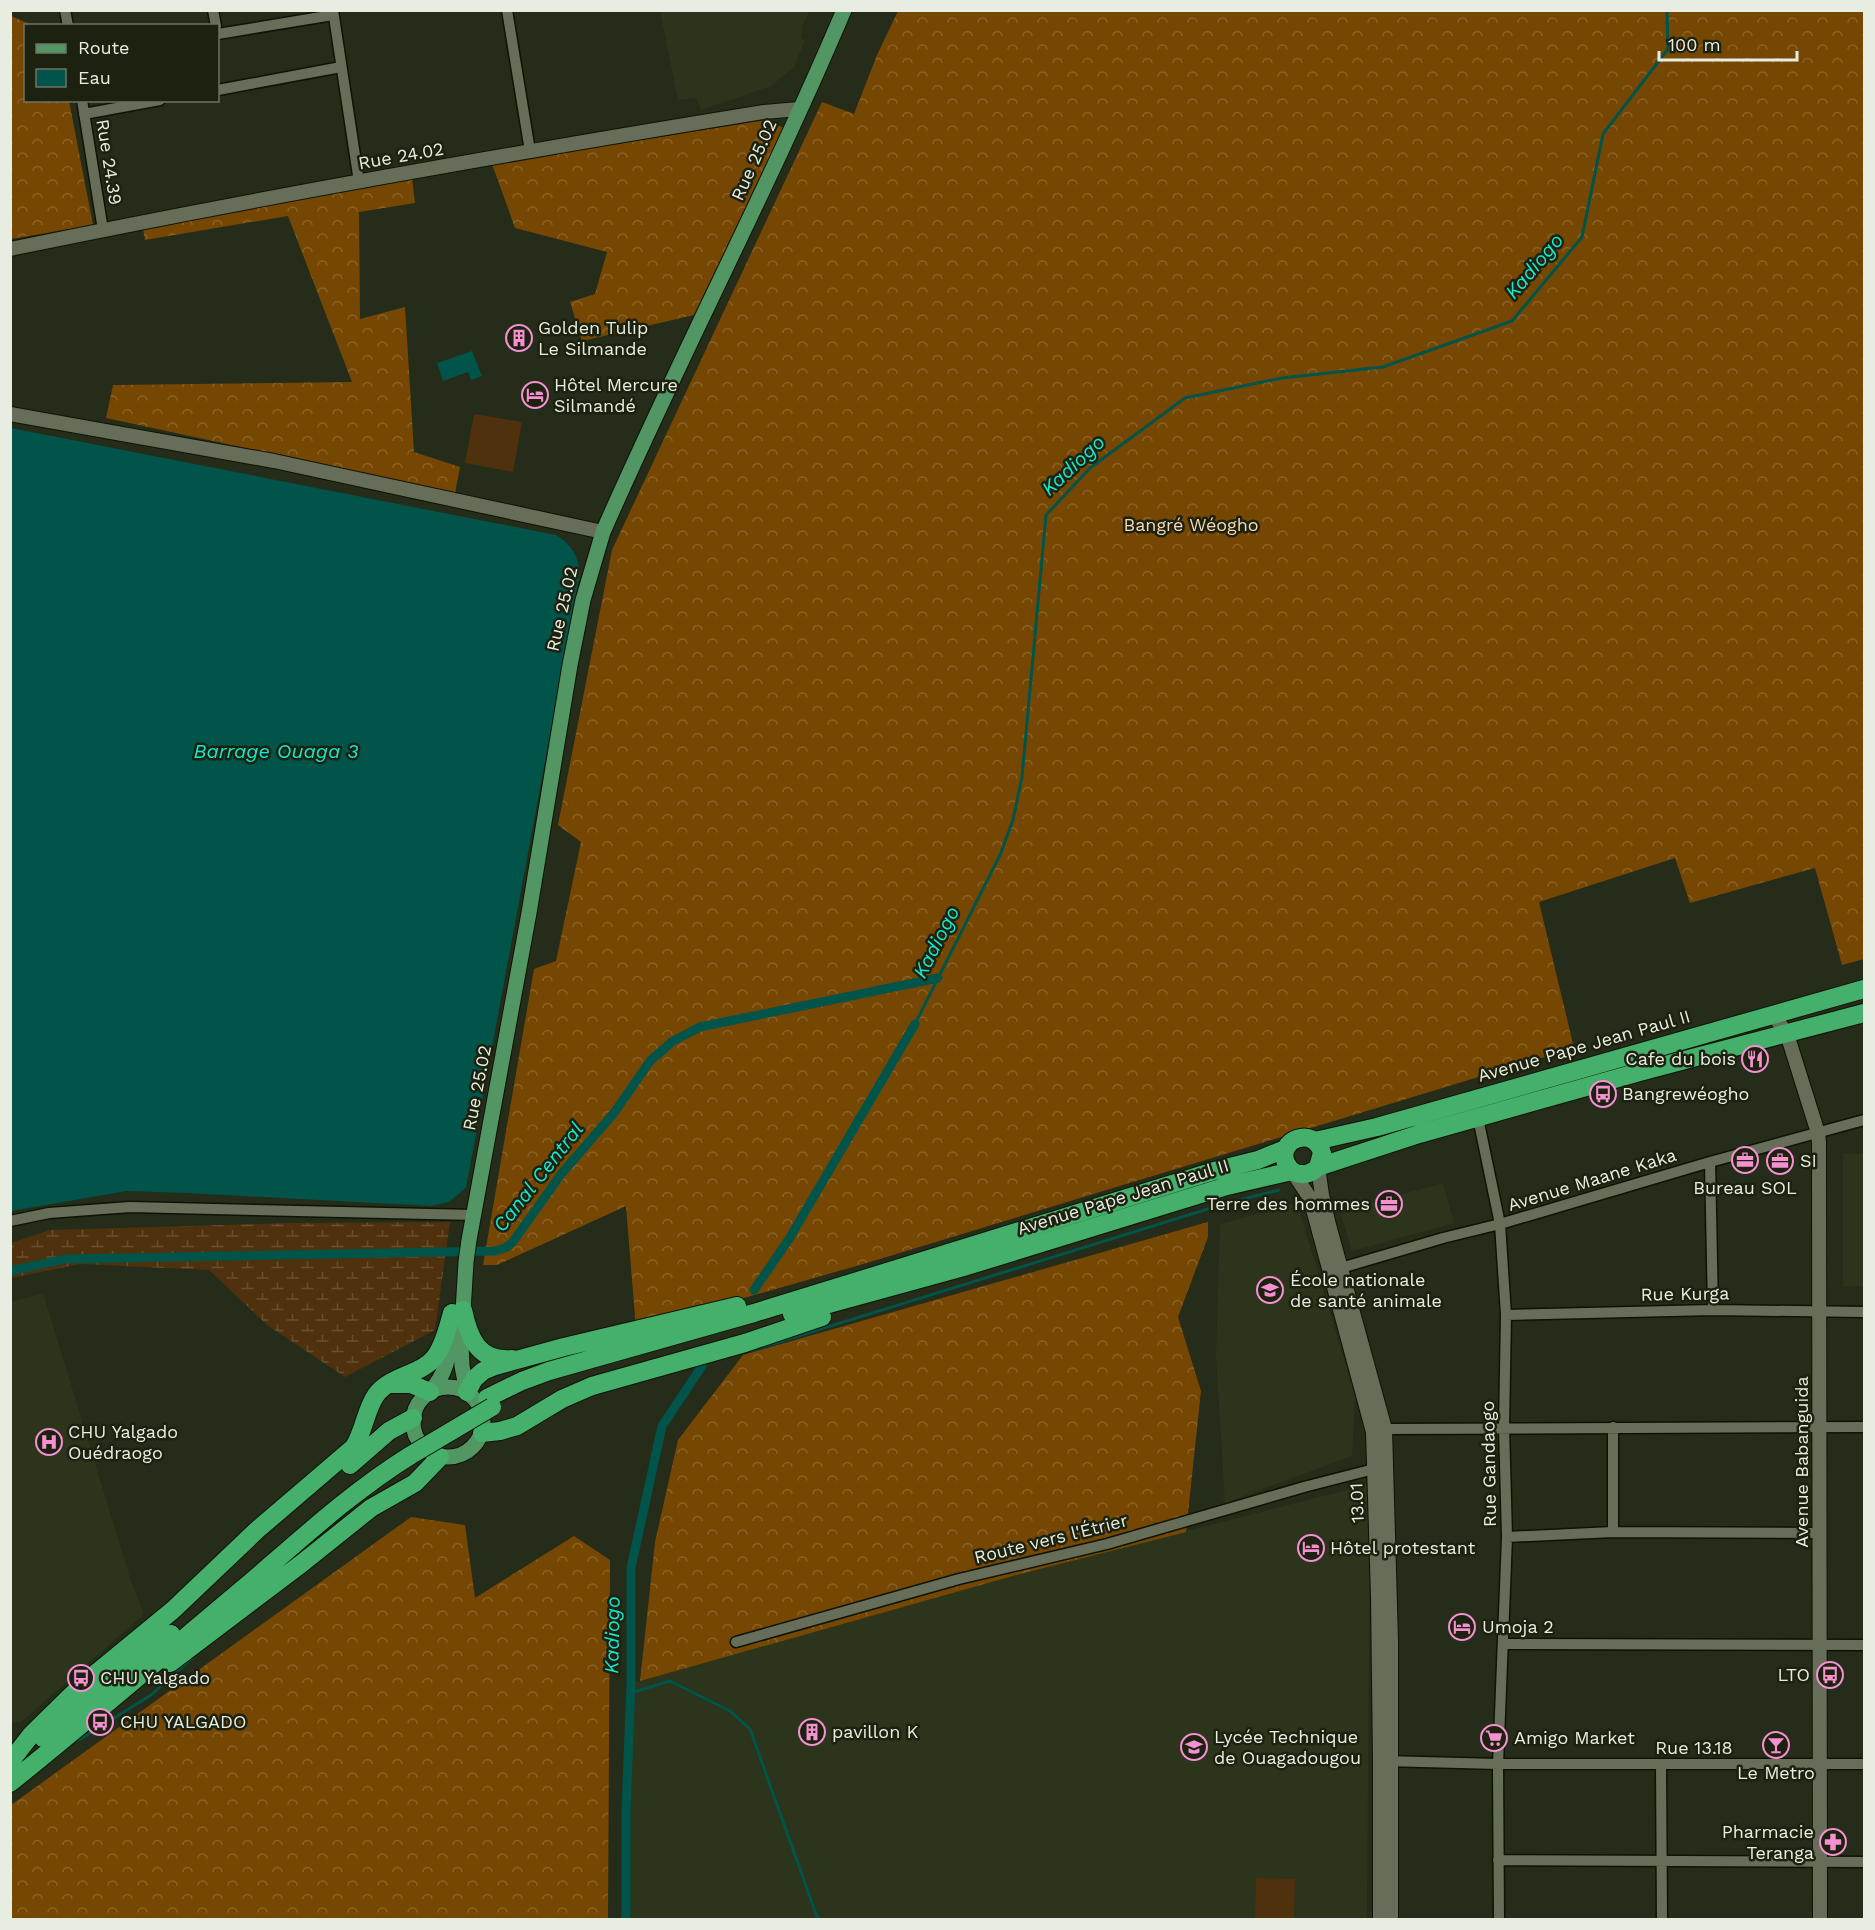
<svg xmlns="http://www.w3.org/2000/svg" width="1875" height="1930" viewBox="0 0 1875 1930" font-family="'Work Sans',sans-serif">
  <defs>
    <pattern id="forest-crowns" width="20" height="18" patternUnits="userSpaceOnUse" patternTransform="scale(1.5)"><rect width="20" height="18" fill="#764703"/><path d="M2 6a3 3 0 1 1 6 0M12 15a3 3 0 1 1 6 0" fill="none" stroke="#8a6227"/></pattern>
    <pattern id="wetland-marsh" width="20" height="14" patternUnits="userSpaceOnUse" patternTransform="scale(1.5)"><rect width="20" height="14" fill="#4f310d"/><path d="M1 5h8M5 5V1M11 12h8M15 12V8" fill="none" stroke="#684f30"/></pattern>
  </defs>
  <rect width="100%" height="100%" fill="#252c19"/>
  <path fill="#2c351b" d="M660,11V10L810,11L803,24L801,38L805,40L794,67L771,86L701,110L696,98L678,100Z
    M1843,1154H1864V1286H1843Z
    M1443,1183L1454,1223L1352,1251L1340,1211Z
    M1297,1203L1355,1396L1352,1456L1225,1503L1216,1355L1220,1224Z
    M43,1293L131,1581L144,1614L21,1722H11V1302Z
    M1370,1484L1367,1919L626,1920V1809L631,1683L1020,1574Z"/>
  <path fill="url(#forest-crowns)" d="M898,11H1864V959L1842,965L1815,868L1690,903L1675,858L1539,902L1574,1048L870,1262L636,1329L626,1206L497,1265H483L534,969L556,961L581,842L558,825L612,550L822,102L854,114L877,55Z
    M11,16L32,25L26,26V100L69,101L93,225L11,239Z
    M765,120L784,128L694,315L582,341L570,302L595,294L607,252L515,228L492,164Z
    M412,178L415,203L359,212L360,319L405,307L414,452L460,467L455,493L106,418L113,385L352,382L288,216L145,240L142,223Z
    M1208,1222V1237L1178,1317L1201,1391L1186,1532L1020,1574L640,1681L655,1542L678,1440L743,1355Z
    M411,1517L465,1525L475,1598L574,1536L610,1560L608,1919H11V1805Z"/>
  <path fill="url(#wetland-marsh)" d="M450,1222L435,1330L345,1377L267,1325L209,1270L80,1264L11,1278V1243L50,1230L290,1223Z"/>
  <path fill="#4f310d" d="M474,414L522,422L513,472L465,463Z
    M1256,1878L1295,1879L1294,1919H1255Z"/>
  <path fill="#005449" d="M472,351L482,376L471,380L468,372L443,381L437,363Z
    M11,428L556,535C572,545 577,554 580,572L466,1188L449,1202L431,1206L188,1193L127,1191L11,1211Z"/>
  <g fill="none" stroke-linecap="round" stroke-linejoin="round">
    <path stroke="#005449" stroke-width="3" d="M915,1024L1000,855L1013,820L1022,777L1046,515L1090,468L1185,398L1282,378L1383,367L1512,321L1582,237L1603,134L1668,49L1667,10
      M750,1351L1227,1203L1279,1190
      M630,1693L670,1681L730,1711L750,1729L816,1914L820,1920
      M79,1740L151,1695L194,1656"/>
    <path stroke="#005449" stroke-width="9" d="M10,1271L65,1259L495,1251L505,1248L512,1243L562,1173L614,1113L650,1061L673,1041L700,1027L938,978
      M754,1290L789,1239L915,1024
      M626,1920V1809L631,1683V1568L662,1426L702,1366"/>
    <defs>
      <path id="street" d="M65,10L68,26
        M213,10L216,26
        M333,10L359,182
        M507,10L530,151
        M218,34L333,15
        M218,90L341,67
        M82,100L103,230
        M84,114L160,100
        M1478,1118L1500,1224L1506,1315L1504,1427L1507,1537L1498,1764L1499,1920
        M1710,1162L1713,1310
        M10,1221L49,1213L130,1207L474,1215
        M1334,1270L1443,1238L1500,1224L1710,1162L1864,1120
        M1506,1315L1713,1310L1864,1312
        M1379,1430L1385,1429L1864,1427
        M1613,1532V1427
        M1507,1537L1613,1532L1819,1533
        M736,1642L959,1579L1107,1544L1304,1487L1374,1469
        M1503,1644L1864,1645
        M1384,1761L1498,1764H1864
        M1661,1764L1662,1920
        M1498,1860L1864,1862"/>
      <path id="secondary" d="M10,249C261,197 512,153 764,112L799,109
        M10,414L274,461L603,532
        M1773,1014L1787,1034L1818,1133L1819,1143L1820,1920
        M1318,1167L1322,1195L1329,1225L1385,1429L1391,1641V1920
        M1292,1171L1310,1198L1373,1432L1378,1596L1380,1762V1920"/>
      <path id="primary" d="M413 1422a35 35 0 1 1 70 0a35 35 0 1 1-70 0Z
        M430,1392C448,1371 448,1358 451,1332
        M467,1392L462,1366L461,1344L466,1262L469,1240L529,913L570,665L583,600L603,532C680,356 769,187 844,10"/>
      <path id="highway" d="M1315,1141L1377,1127L1864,989
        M1318,1167L1322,1153C1315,1125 1276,1139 1286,1163C1288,1167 1291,1171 1296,1173C1305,1176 1312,1173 1318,1167L1419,1134L1643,1071L1864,1013
        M463,1310C469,1338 478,1362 512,1359
        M792,1314L967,1266L1227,1186L1292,1171
        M390,1384H411L430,1392
        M467,1392L474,1379L483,1371L495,1366L564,1347L737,1306
        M487,1398L522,1381L549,1371L754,1313L1214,1171L1258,1160L1285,1149
        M482,1433L500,1431L517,1426L562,1399L592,1386L745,1343L822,1317
        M350,1465L389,1431L413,1418
        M170,1663L301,1564L371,1508L415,1483L440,1457
        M43,1738L171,1634
        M10,1762L31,1735L83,1684L173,1610L257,1530L354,1447C364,1431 366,1409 376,1395C391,1375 421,1375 435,1357C444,1345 448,1327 452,1313
        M10,1783C92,1717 171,1649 251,1582C302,1538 353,1491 411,1455"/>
    </defs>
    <use href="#street" stroke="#0e1404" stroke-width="13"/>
    <use href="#secondary" stroke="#0e1404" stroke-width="16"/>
    <use href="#primary" stroke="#0e1404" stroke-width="17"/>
    <use href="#highway" stroke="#0e1404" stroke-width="20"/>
    <use href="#street" stroke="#666e59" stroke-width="10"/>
    <use href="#secondary" stroke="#666e59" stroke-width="14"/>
    <use href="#primary" stroke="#529664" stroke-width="15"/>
    <use href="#highway" stroke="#44b06c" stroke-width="18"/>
    <defs>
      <path id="highway-bridge" d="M411,1455L492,1407"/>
    </defs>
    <use href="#highway-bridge" stroke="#0e1404" stroke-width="20" stroke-linecap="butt"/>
    <use href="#highway-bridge" stroke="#44b06c" stroke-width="18"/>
  </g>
  <defs>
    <symbol id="building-ring" viewBox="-11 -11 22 22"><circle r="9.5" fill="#1c220f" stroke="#f590d1" stroke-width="1.5"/><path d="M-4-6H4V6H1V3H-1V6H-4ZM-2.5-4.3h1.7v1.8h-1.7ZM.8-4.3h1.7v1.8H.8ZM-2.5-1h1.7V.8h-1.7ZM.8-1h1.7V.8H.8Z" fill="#f590d1"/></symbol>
    <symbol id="hotel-ring" viewBox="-11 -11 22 22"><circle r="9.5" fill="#1c220f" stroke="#f590d1" stroke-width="1.5"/><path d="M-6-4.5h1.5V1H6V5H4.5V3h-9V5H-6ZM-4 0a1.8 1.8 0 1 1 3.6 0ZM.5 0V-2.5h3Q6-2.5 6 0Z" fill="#f590d1"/></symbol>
    <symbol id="restaurant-ring" viewBox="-11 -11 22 22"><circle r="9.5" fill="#1c220f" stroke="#f590d1" stroke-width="1.5"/><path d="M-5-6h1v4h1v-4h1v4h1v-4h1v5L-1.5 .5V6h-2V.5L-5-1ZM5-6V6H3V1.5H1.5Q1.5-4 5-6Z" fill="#f590d1"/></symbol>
    <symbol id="bus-ring" viewBox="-11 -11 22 22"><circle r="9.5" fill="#1c220f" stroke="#f590d1" stroke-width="1.5"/><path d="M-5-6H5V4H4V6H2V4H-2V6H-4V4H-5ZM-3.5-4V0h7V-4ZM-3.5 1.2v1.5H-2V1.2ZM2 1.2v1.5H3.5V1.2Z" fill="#f590d1"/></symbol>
    <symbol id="office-ring" viewBox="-11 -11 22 22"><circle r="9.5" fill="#1c220f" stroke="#f590d1" stroke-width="1.5"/><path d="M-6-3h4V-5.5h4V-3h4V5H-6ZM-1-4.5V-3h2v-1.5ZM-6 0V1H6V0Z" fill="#f590d1"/></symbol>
    <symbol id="school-ring" viewBox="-11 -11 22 22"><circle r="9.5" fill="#1c220f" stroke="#f590d1" stroke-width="1.5"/><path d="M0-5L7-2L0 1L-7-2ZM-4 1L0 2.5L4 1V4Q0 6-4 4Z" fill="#f590d1"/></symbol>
    <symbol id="hospital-ring" viewBox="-11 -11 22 22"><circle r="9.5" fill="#1c220f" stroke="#f590d1" stroke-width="1.5"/><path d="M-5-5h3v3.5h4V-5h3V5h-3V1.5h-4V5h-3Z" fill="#f590d1"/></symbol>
    <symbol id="supermarket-ring" viewBox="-11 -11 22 22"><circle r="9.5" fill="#1c220f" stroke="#f590d1" stroke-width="1.5"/><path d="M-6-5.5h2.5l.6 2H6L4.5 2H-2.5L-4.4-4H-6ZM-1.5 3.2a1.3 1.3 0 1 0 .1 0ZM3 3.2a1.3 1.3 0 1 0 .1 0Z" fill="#f590d1"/></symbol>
    <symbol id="bar-ring" viewBox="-11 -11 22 22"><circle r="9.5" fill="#1c220f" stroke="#f590d1" stroke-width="1.5"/><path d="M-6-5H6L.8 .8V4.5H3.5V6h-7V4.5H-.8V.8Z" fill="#f590d1"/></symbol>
    <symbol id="pharmacy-ring" viewBox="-11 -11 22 22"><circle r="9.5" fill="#1c220f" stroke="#f590d1" stroke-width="1.5"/><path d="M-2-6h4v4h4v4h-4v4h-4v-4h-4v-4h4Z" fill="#f590d1"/></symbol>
  </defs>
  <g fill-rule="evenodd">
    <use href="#building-ring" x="504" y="323" width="30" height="30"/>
    <use href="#hotel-ring" x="520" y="380" width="30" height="30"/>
    <use href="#restaurant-ring" x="1740" y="1044" width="30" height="30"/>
    <use href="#bus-ring" x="1588" y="1079" width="30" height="30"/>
    <use href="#office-ring" x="1730" y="1145" width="30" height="30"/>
    <use href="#office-ring" x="1765" y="1146" width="30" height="30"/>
    <use href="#office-ring" x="1374" y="1189" width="30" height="30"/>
    <use href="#school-ring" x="1255" y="1275" width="30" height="30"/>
    <use href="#hospital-ring" x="34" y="1427" width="30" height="30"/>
    <use href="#hotel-ring" x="1296" y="1533" width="30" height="30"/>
    <use href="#hotel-ring" x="1447" y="1612" width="30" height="30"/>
    <use href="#bus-ring" x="1815" y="1660" width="30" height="30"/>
    <use href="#bus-ring" x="66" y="1663" width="30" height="30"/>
    <use href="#bus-ring" x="85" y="1707" width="30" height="30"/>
    <use href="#building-ring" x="797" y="1717" width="30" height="30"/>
    <use href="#supermarket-ring" x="1479" y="1723" width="30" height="30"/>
    <use href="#bar-ring" x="1761" y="1730" width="30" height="30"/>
    <use href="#school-ring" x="1179" y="1732" width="30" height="30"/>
    <use href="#pharmacy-ring" x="1818" y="1827" width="30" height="30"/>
  </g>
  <g text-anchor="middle" stroke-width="5" stroke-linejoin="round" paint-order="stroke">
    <g font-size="18" fill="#e8ede1" stroke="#1c220f">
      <text transform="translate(401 156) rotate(-10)" y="6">Rue 24.02</text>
      <text transform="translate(754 160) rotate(-66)" y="6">Rue 25.02</text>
      <text transform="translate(109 162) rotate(81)" y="6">Rue 24.39</text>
      <text transform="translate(562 609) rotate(-77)" y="6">Rue 25.02</text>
      <text transform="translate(1584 1046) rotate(-16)" y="6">Avenue Pape Jean Paul II</text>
      <text transform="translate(477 1088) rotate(-79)" y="6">Rue 25.02</text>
      <text transform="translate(1592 1180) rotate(-17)" y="6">Avenue Maane Kaka</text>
      <text transform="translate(1123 1197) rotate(-17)" y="6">Avenue Pape Jean Paul II</text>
      <text transform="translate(1685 1294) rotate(-1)" y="6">Rue Kurga</text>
      <text transform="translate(1802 1462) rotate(-90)" y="6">Avenue Babanguida</text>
      <text transform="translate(1489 1464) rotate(-91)" y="6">Rue Gandaogo</text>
      <text transform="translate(1357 1503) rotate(-92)" y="6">13.01</text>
      <text transform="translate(1051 1539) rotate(-14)" y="6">Route vers l'Étrier</text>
      <text x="1694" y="1754">Rue 13.18</text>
    </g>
    <g font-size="18" fill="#e8ede1" stroke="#1c220f" text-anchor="start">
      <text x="538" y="334">Golden Tulip<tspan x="538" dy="21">Le Silmande</tspan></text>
      <text x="554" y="391">Hôtel Mercure<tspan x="554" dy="21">Silmandé</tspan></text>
      <text x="1736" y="1065" text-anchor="end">Cafe du bois</text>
      <text x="1622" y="1100">Bangrewéogho</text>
      <text x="1800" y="1167">SI</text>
      <text x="1745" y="1194" text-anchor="middle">Bureau SOL</text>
      <text x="1370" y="1210" text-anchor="end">Terre des hommes</text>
      <text x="1290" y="1286">École nationale<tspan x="1290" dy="21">de santé animale</tspan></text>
      <text x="68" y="1438">CHU Yalgado<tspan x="68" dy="21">Ouédraogo</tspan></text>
      <text x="1330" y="1554">Hôtel protestant</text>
      <text x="1482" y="1633">Umoja 2</text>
      <text x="1810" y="1681" text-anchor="end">LTO</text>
      <text x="100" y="1684">CHU Yalgado</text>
      <text x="120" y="1728">CHU YALGADO</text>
      <text x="832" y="1738">pavillon K</text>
      <text x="1214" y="1743">Lycée Technique<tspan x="1214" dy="21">de Ouagadougou</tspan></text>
      <text x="1514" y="1744">Amigo Market</text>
      <text x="1776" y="1779" text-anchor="middle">Le Metro</text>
      <text x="1814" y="1838" text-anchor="end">Pharmacie<tspan x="1814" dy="21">Teranga</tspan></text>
    </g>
    <g font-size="18" fill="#f9d7b4" stroke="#1c220f">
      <text x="1191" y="531">Bangré Wéogho</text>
    </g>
    <g font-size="20" font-style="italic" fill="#11ead1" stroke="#1c220f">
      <text transform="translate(1534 266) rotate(-50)" y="7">Kadiogo</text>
      <text transform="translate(1073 465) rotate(-43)" y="7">Kadiogo</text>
      <text x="276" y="758">Barrage Ouaga 3</text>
      <text transform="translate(936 942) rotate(-63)" y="7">Kadiogo</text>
      <text transform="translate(538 1177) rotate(-52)" y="7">Canal Central</text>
      <text transform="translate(612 1635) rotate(-89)" y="7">Kadiogo</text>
    </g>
  </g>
  <rect width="1875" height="1930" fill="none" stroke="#e8ede1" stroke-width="24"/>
  <rect x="24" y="24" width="195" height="78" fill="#1c220f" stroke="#6e7363" stroke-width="1.5"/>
  <rect x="36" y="44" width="30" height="9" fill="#529664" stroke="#6e7363" stroke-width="1.5"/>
  <text x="78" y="54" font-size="18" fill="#e8ede1">Route</text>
  <rect x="36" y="69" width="30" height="18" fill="#005449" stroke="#6e7363" stroke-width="1.5"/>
  <text x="78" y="84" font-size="18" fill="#e8ede1">Eau</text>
  <path d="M1659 51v9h138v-9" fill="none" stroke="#e8ede1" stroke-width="3"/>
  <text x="1668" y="51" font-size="18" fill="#e8ede1" stroke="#1c220f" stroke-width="4.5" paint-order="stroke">100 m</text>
</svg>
